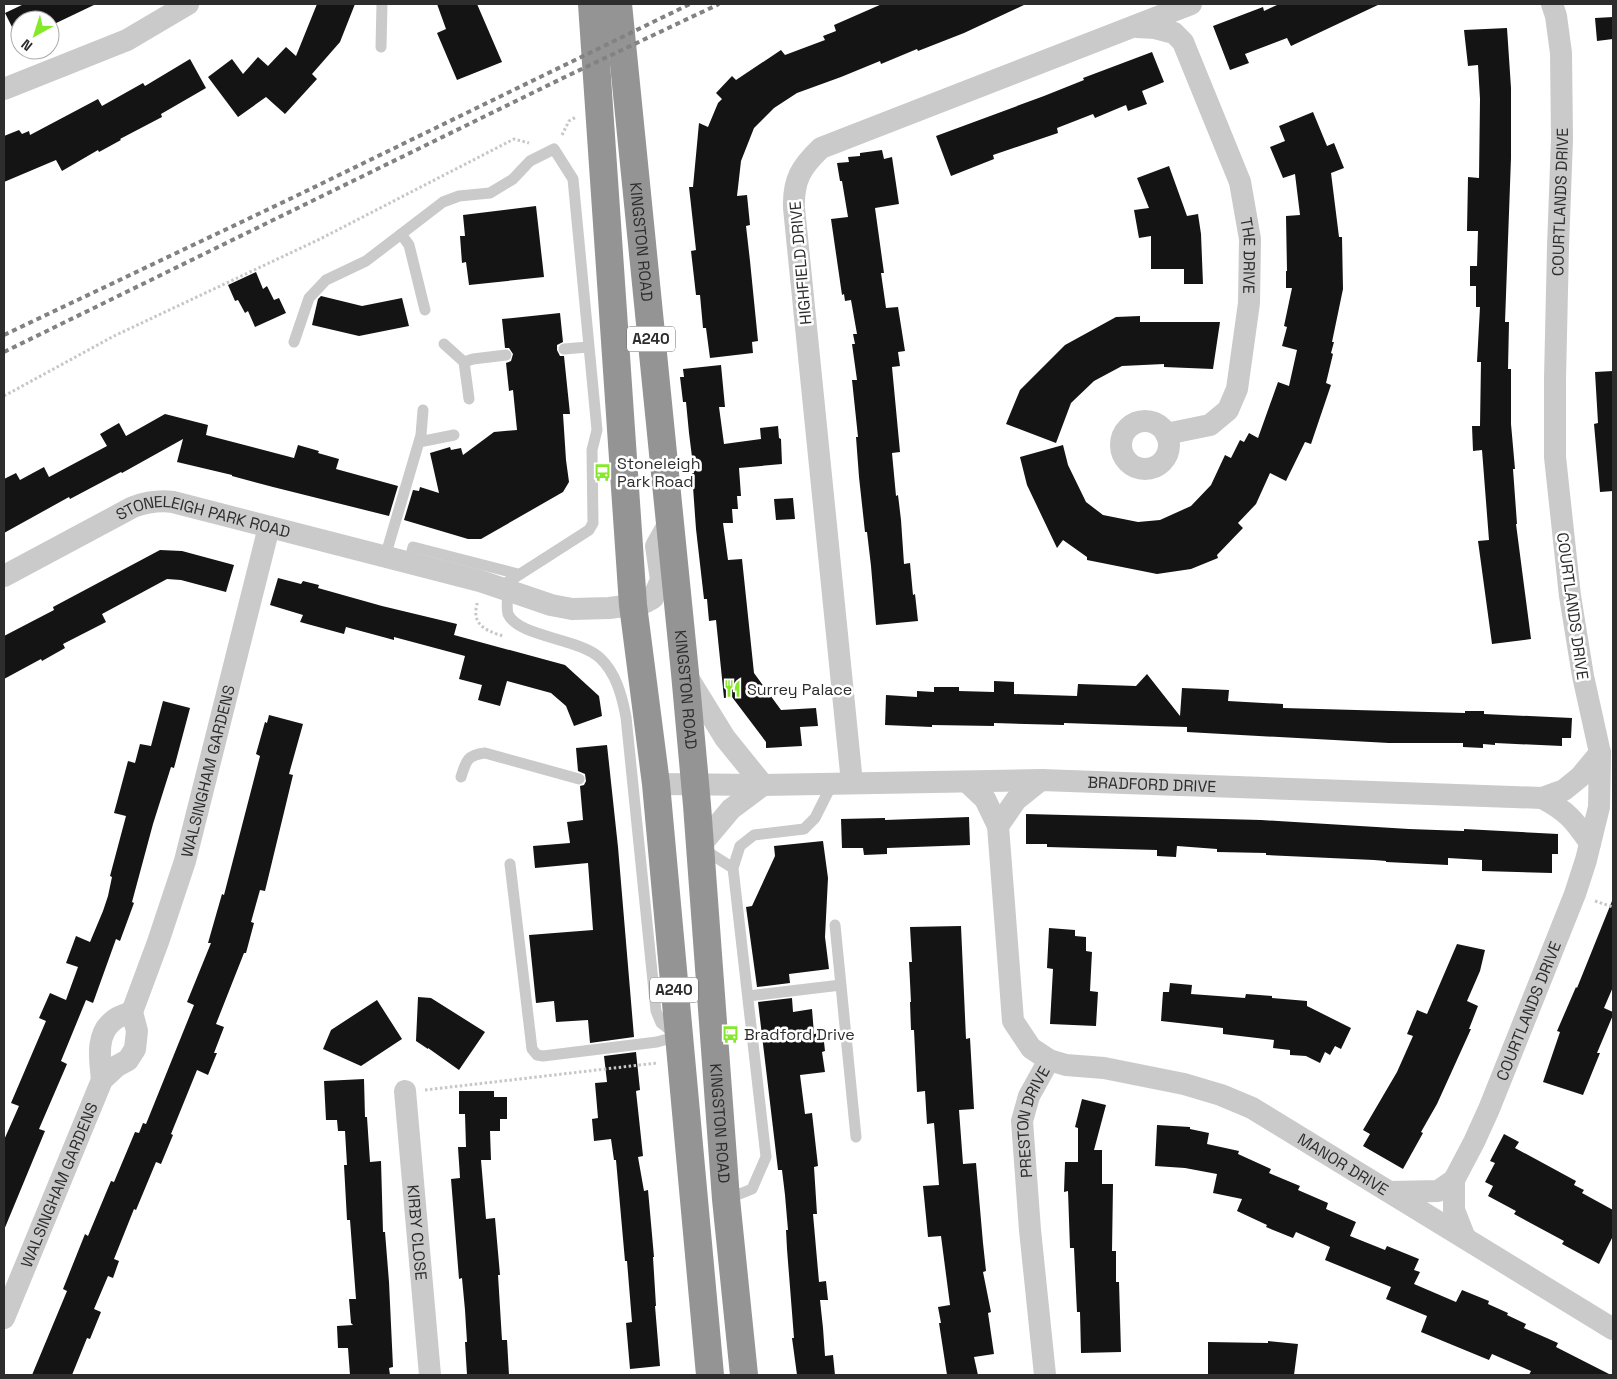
<svg xmlns="http://www.w3.org/2000/svg" width="1617" height="1379" viewBox="0 0 1617 1379" font-family="'Space Grotesk',sans-serif">
  <rect width="100%" height="100%" fill="#fff"/>
  <path fill="#141414" d="M24,4H96L50,26V20H20L19,41L5,13Z
    M317,4H355L340,42L312,74L317,79L285,114L266,97L238,117L208,77L232,59L243,74L258,57L268,66L286,47L296,56Z
    M437,4H477L502,62L457,80L437,33L446,29Z
    M882,4H1026L964,33L918,51L917,49L881,64L880,61L841,77L797,93L774,108L754,128L741,161L737,196L747,195L750,225L746,226L750,261L758,341L752,342L753,353L710,358L706,328H703L700,295H696L691,251L696,250L689,187H693L699,123L708,127L718,103L722,99L716,93L732,76L736,80L781,50L785,55L825,40L823,36L836,31L834,25Z
    M1279,4H1380L1291,46L1287,38L1245,54L1249,63L1230,70L1213,26L1263,7L1264,11Z
    M1613,17V39L1597,41L1595,18Z
    M1507,28L1511,88V158L1505,322H1509L1508,369H1511V424L1515,469H1513L1517,524H1516L1531,639L1492,644L1478,541L1489,540L1482,450L1473,451L1472,426H1480L1481,362H1477L1480,307H1476V286H1470V266H1477L1478,231H1467L1468,177L1479,178L1480,99L1478,65L1468,66L1464,30Z
    M1152,52L1164,82L1142,91L1147,104L1128,111L1126,105L1095,118L1093,114L1057,128L1058,133L993,155L994,159L951,176L936,136L1044,96L1084,80L1083,78Z
    M190,59L206,88L161,114L162,117L120,139L121,140L99,152L98,150L62,171L56,160L4,182V136L19,130L22,134L29,131L30,135L98,99L102,106L143,83L145,86Z
    M1313,112L1327,146L1334,143L1344,168L1331,173L1339,237H1342L1343,289L1332,342H1334L1331,353L1333,354L1326,383L1331,385L1311,444L1305,442L1286,481L1270,473L1256,504L1238,523L1243,528L1217,555L1218,558L1191,569L1157,574L1087,560V557L1063,540L1057,548L1027,485L1020,457L1063,445L1068,465L1086,502L1103,515L1138,522L1160,520L1191,506L1211,485L1225,455L1231,458L1240,440L1244,442L1249,433L1258,438L1278,382L1289,386L1297,350L1282,346L1287,327L1284,326L1292,288H1286V271H1287L1286,216L1300,215L1295,174L1283,178L1270,147L1285,141L1279,126Z
    M882,150L884,159L892,157L899,204L875,208L884,273H881L886,308L898,307L905,351L898,352L900,366L892,367L900,452L892,453L896,496L898,495L901,520L904,564L910,563L913,595L915,594L918,621L876,625L871,566L867,532H865L859,477L856,437H858L852,380H857L852,344H855L853,334H857L851,300L845,301L844,294L842,295L831,219L848,217L842,181H840L837,163L849,162L848,157L860,156V153Z
    M1169,166L1187,216L1198,214L1201,234L1203,284H1184V269H1151V236L1139,238L1134,210L1149,208L1137,178Z
    M536,206L544,277L469,285L466,262L462,263L460,236H465L463,215Z
    M256,272L263,289L267,286L274,300L279,298L286,313L255,327L248,311L245,313L238,300L235,301L228,285Z
    M321,296L362,306L402,298L409,326L359,336L312,325L318,299Z
    M560,313L563,342L557,345V350L560,356H564L570,414H563L566,460L569,482L563,492L481,539H468L404,520L413,490L419,491L420,487L439,493L430,453L450,447L451,450L461,448L463,455L494,432L517,430L513,390L509,391L506,363L511,361L513,354L509,348H505L502,319Z
    M1140,316V322H1220L1213,369L1164,367V364L1122,366L1094,381L1071,403L1056,443L1006,424L1020,390L1065,345L1116,317Z
    M721,365L725,407H719L724,444L761,439L760,428L778,426L779,438L781,439L782,464L739,468L741,496H737L738,509H732L733,523H723L728,560L742,559L754,673L781,710L816,708L818,726L800,727L802,746L766,748V742L732,697L724,698L716,620L709,621L707,599H704L696,529L692,473H694L689,433L686,402H683L680,377H684L683,369Z
    M1613,371V491L1600,492L1594,424L1598,423L1595,372Z
    M165,414L208,425L206,435L294,458L298,445L319,451L318,453L339,459L336,469L398,486L389,516L273,487L232,476V475L177,462L183,439L122,473L121,472L70,499L69,497L4,533V479L16,473L20,480L44,467L49,477L107,446L100,434L119,423L126,436Z
    M793,498L795,519L776,520L774,499Z
    M160,550L182,551L234,565L226,592L181,580L167,579L102,614L106,622L63,644L65,648L42,661L41,659L4,679V636L54,610L53,607Z
    M278,578L301,584L303,581L319,585L318,588L382,606L457,624L454,635L565,665L599,696L602,716L574,726L566,706L551,693L507,681L500,706L478,700L482,685L459,679L465,656L394,637V640L346,627L344,634L300,622L303,615L270,605Z
    M1147,674L1180,716L1182,688L1229,690L1228,701L1283,704V708L1465,713V711H1484V714L1572,718L1571,738H1562V746L1495,743V745L1483,744V748L1463,747V743H1389L1187,732V727L1152,726L1064,723V725L994,723V726L932,725V727L885,725L886,695L917,697V691L934,692V687H959V691L994,692V681L1014,682V694L1077,696L1078,684L1136,686Z
    M163,701L190,708L174,768L171,767L153,824L132,902L134,903L120,941L116,939L93,1003L86,1000L61,1061L67,1064L39,1129L45,1131L4,1230V1140L19,1106L11,1103L46,1021L39,1018L50,993L66,1000L78,967L66,963L76,936L90,942L103,911L108,896L112,877L110,876L126,816L114,813L128,761L135,763L140,744L151,746Z
    M269,715L303,724L289,774L293,775L265,891L260,890L251,922L254,923L246,953H244L216,1024L224,1027L214,1053H217L208,1075L197,1070L171,1134L173,1135L161,1164L156,1162L136,1210L134,1209L114,1259L119,1261L113,1278L108,1276L94,1309L101,1312L90,1339L87,1338L72,1375H32L67,1291L63,1289L85,1234L88,1236L111,1181L114,1182L135,1132L139,1133L143,1123L146,1124L194,1005L187,1002L211,943H208L222,894L224,895L260,756L256,754L265,722L267,723Z
    M607,745L618,847L634,1037L590,1043L588,1020L556,1022L554,1001L536,1003L529,935L593,930L588,863L535,868L533,846L570,843L567,822L583,820L580,786L584,785L586,781L585,774L578,771L576,748Z
    M1026,814L1261,820L1409,829L1464,831V829L1558,834V854H1552V873L1482,871V860L1448,858V865L1386,862V861L1374,860L1266,855V853L1217,852V849L1177,846L1176,857L1157,856V850L1047,847V844H1026Z
    M969,817L970,845L887,848V854L864,855L863,848H842L841,819L885,818V820Z
    M823,841L828,878L825,937L829,969L789,974L790,983L757,987L746,907L752,906L775,856L774,846Z
    M1612,901L1613,987L1604,1008L1613,1012V1015L1597,1053H1600L1583,1095L1543,1082L1560,1032L1557,1031L1576,987L1577,988Z
    M961,926L966,1039L970,1038L974,1109L959,1110L963,1164L976,1163L983,1243L986,1271L983,1272L991,1312L988,1313L994,1354L974,1357L978,1375H947L939,1323H941L938,1307L950,1305L941,1236L928,1237L923,1186L939,1185L934,1123L927,1124L925,1091L917,1092L914,1030H911L910,1002H911L909,962H912L910,927Z
    M1049,928L1075,930V936L1086,937V951L1092,952L1090,991L1098,992L1096,1026L1050,1024L1053,969L1047,968Z
    M1457,944L1485,950L1480,971L1467,1001L1478,1006L1469,1029H1471L1437,1104L1421,1132L1423,1133L1403,1169L1363,1146L1370,1134L1363,1130L1397,1072L1413,1036L1407,1034L1417,1010L1427,1014Z
    M1170,983L1192,985L1191,994L1245,998L1246,994L1272,996V998L1307,1001V1006L1351,1028L1341,1049L1335,1046L1330,1055L1325,1052L1320,1063L1306,1056L1290,1055V1050L1273,1048L1274,1040L1223,1034V1028L1161,1021L1163,992H1169Z
    M418,997L431,998L485,1032L459,1070L428,1048V1049L416,1041Z
    M792,998L793,1012L812,1009L814,1034L823,1033L825,1051L822,1052L825,1072L800,1075L805,1114L812,1113L818,1166L814,1167L817,1214H813L819,1282L826,1281L828,1300H820L823,1328L825,1356L833,1355L835,1375H797L792,1338H794L787,1249L786,1230H788L785,1195L782,1170H778L758,1002Z
    M377,1000L402,1039L361,1066L323,1049L331,1030Z
    M636,1052L640,1090L636,1091L643,1156L638,1157L644,1191L648,1190L654,1257H653L656,1306H655L660,1366L630,1369L626,1323L632,1322L627,1261H625L616,1160H614L611,1139L594,1141L592,1119L598,1118L595,1083L607,1082L604,1056Z
    M364,1079L365,1117H367L370,1162L381,1161L383,1232H385L389,1282L393,1367L389,1368L390,1375H350L348,1348H338L337,1326L353,1325L351,1323L349,1299H356L350,1220H347L344,1165H347L345,1131H338L337,1120H326L324,1081Z
    M459,1091H494V1097H507V1119H500V1131H490L491,1160H481L486,1219L495,1218L500,1275H498L502,1340H507L509,1375H467L465,1342H467L465,1310L462,1278L459,1279L451,1179L460,1178L458,1147H466L465,1114H459Z
    M1082,1099L1106,1105L1094,1150H1102V1184H1113L1112,1251H1116V1282H1119L1121,1352L1081,1353L1080,1312H1077L1074,1248H1070L1068,1191L1064,1192L1065,1162H1078V1128L1075,1127Z
    M1157,1125L1190,1127V1129L1209,1133L1207,1144L1239,1151L1238,1154L1271,1169L1269,1173L1300,1186L1298,1190L1328,1203L1326,1209L1356,1222L1350,1236L1385,1250L1387,1246L1419,1259L1414,1270L1420,1272L1414,1284L1456,1302L1462,1290L1489,1301L1488,1304L1508,1313L1507,1315L1526,1324L1524,1328L1558,1343L1556,1347L1611,1375H1529L1531,1371L1492,1354L1489,1360L1421,1332L1427,1316L1386,1299L1391,1287L1325,1260L1330,1247L1296,1232L1293,1238L1266,1227L1267,1225L1237,1211L1242,1199L1213,1193L1217,1174L1185,1168L1155,1166Z
    M1504,1134L1519,1142L1515,1148L1576,1181L1574,1185L1584,1190L1582,1193L1613,1210V1236L1599,1264L1562,1244L1564,1241L1514,1214L1516,1211L1488,1196L1493,1186L1485,1182L1495,1163L1490,1161Z
    M1268,1341L1298,1344L1294,1375H1208V1342L1268,1343Z"/>
  <g fill="none" stroke-linecap="round" stroke-linejoin="round">
    <path stroke="#c7c7c7" stroke-width="3" stroke-dasharray="2.5 2.5" stroke-linecap="butt" d="M562,135L569,121L576,117
      M4,396L114,336L320,239L514,139L529,143
      M477,603C477,606 475,611 476,615C477,628 493,633 503,636
      M1595,901L1613,907
      M425,1090L657,1063"/>
    <path stroke="#cacaca" stroke-width="11" d="M381,47L382,4
      M401,234L409,245L425,310
      M294,342L309,298L326,280L366,261L443,202L459,196L490,193L513,179L530,161L554,149L573,179L597,430L592,450L593,523L589,530L500,587
      M444,344L464,362L469,399
      M564,349L588,347
      M464,362L473,359L506,355
      M419,442L454,435
      M385,557L421,435L423,410
      M409,563L413,547L518,574
      M508,591C508,597 506,607 508,614C518,637 579,638 600,658C616,673 622,696 626,717L656,1011L661,1023L675,1034
      M461,777C466,761 467,755 485,753L579,779
      M703,849L733,868
      M510,864L532,1049L537,1055L543,1056L657,1042L678,1036
      M835,925L856,1137
      M748,996L841,985
      M727,1199L752,1189L766,1157L733,868L740,846L754,835L804,829L815,818L832,784"/>
    <g stroke="#cacaca" stroke-width="22">
      <path id="s1" d="M1137,27L1155,28L1174,33L1183,42L1240,182L1250,239L1249,303L1237,389L1228,410L1210,425L1166,434"/>
      <path d="M4,89L127,40L188,4"/>
      <circle cx="1145" cy="445" r="24"/>
      <path id="s2" d="M4,576L133,507C147,502 158,500 173,502L480,581L551,605L572,609L609,608L633,605L646,602L653,598L661,580L656,546L670,521"/>
      <path d="M685,673L725,738L763,785"/>
      <path id="s3" d="M967,782L985,799L998,826L1013,1021L1031,1048L1049,1060L1066,1065L1104,1068L1184,1084L1221,1095L1252,1108L1613,1329"/>
      <path d="M852,783L794,208C793,180 801,167 821,148L1191,4"/>
      <path id="s4" d="M656,784L763,785L1041,780L1542,798L1564,790L1580,777L1600,753"/>
      <path d="M1542,798C1567,811 1574,820 1590,843"/>
      <path d="M998,826L1016,800L1041,780"/>
      <path d="M700,846L731,809L763,785"/>
      <path d="M102,1080C100,1060 95,1034 114,1020C119,1016 126,1014 132,1012"/>
      <path id="s5" d="M405,1091L430,1375"/>
      <path d="M1391,1192L1438,1191L1454,1180"/>
      <path id="s6" d="M1465,1238L1454,1210V1180L1474,1142L1489,1109L1575,894L1586,860L1599,807L1600,753L1583,676L1570,596L1555,457V379L1558,247L1562,139L1561,53L1556,16L1552,4"/>
      <path id="s7" d="M4,1318L102,1080L117,1066L128,1060L135,1049L137,1031L132,1012L158,942L185,861L269,527"/>
      <path id="s8" d="M1045,1375L1030,1230L1022,1121L1029,1096L1049,1060"/>
    </g>
    <g stroke="#949494" stroke-width="28">
      <path d="M592,4L633,605L656,784L710,1375"/>
      <path id="s9" d="M618,4L685,673L697,805L726,1199L744,1375"/>
    </g>
    <path stroke="#828282" stroke-width="4" stroke-dasharray="5 4" stroke-linecap="butt" d="M4,335L294,197L690,4
      M4,352L567,76L719,4"/>
  </g>
  <defs>
    <symbol id="bus-bare" viewBox="-9 -9 18 18"><path d="M-5-6H5V4H4V6H2V4H-2V6H-4V4H-5ZM-3.5-4V0h7V-4ZM-3.5 1.2v1.5H-2V1.2ZM2 1.2v1.5H3.5V1.2Z" fill="#85e92a" stroke="#fff" stroke-width="2.5" paint-order="stroke"/></symbol>
    <symbol id="restaurant-bare" viewBox="-9 -9 18 18"><path d="M-5-6h1v4h1v-4h1v4h1v-4h1v5L-1.5 .5V6h-2V.5L-5-1ZM5-6V6H3V1.5H1.5Q1.5-4 5-6Z" fill="#85e92a" stroke="#fff" stroke-width="2.5" paint-order="stroke"/></symbol>
  </defs>
  <g fill-rule="evenodd">
    <use href="#bus-bare" x="590" y="460" width="25" height="25"/>
    <use href="#restaurant-bare" x="720" y="676" width="25" height="25"/>
    <use href="#bus-bare" x="718" y="1022" width="25" height="25"/>
  </g>
  <g text-anchor="middle" stroke-width="5" stroke-linejoin="round" paint-order="stroke">
    <g fill="#fff" stroke="#6c6c6c" stroke-width="1">
      <rect x="627" y="326.5" width="48" height="25" rx="4"/>
      <rect x="650" y="977.5" width="48" height="25" rx="4"/>
    </g>
    <g font-size="15" font-weight="bold" fill="#2d2d2d">
      <text x="651" y="344">A240</text>
      <text x="674" y="995">A240</text>
    </g>
    <g font-size="16" fill="#2d2d2d" stroke="#fff">
      <text dy="6" stroke="none"><textPath href="#s6" startOffset="1070">COURTLANDS DRIVE</textPath></text>
      <text dy="6" stroke="none"><textPath href="#s9" startOffset="239">KINGSTON ROAD</textPath></text>
      <text dy="6" stroke="none"><textPath href="#s1" startOffset="276">THE DRIVE</textPath></text>
      <text transform="translate(800 263) rotate(-95)" y="6">HIGHFIELD DRIVE</text>
      <text dy="6" stroke="none"><textPath href="#s2" startOffset="218">STONELEIGH PARK ROAD</textPath></text>
      <text transform="translate(1573 606) rotate(82)" y="6">COURTLANDS DRIVE</text>
      <text dy="6" stroke="none"><textPath href="#s9" startOffset="689">KINGSTON ROAD</textPath></text>
      <text dy="6" stroke="none"><textPath href="#s7" startOffset="594">WALSINGHAM GARDENS</textPath></text>
      <text dy="6" stroke="none"><textPath href="#s4" startOffset="496">BRADFORD DRIVE</textPath></text>
      <text dy="6" stroke="none"><textPath href="#s6" startOffset="245">COURTLANDS DRIVE</textPath></text>
      <text dy="6" stroke="none"><textPath href="#s9" startOffset="1124">KINGSTON ROAD</textPath></text>
      <text dy="6" stroke="none"><textPath href="#s8" startOffset="256">PRESTON DRIVE</textPath></text>
      <text dy="6" stroke="none"><textPath href="#s3" startOffset="621">MANOR DRIVE</textPath></text>
      <text dy="6" stroke="none"><textPath href="#s7" startOffset="144">WALSINGHAM GARDENS</textPath></text>
      <text dy="6" stroke="none"><textPath href="#s5" startOffset="142">KIRBY CLOSE</textPath></text>
    </g>
    <g font-size="16" fill="#2d2d2d" stroke="#fff" text-anchor="start">
      <text x="617" y="469">Stoneleigh<tspan x="617" dy="18">Park Road</tspan></text>
      <text x="747" y="695">Surrey Palace</text>
      <text x="744" y="1040">Bradford Drive</text>
    </g>
  </g>
  <rect width="1617" height="1379" fill="none" stroke="#2d2d2d" stroke-width="10"/>
  <g transform="translate(35 35) rotate(219)"><circle r="24" fill="#ffffff" stroke="#ababab"/>
  <path d="M0-4L9 19L0 12L-9 19Z" fill="#85e92a"/>
  <text y="-8" font-size="14" font-weight="bold" text-anchor="middle" fill="#2d2d2d">N</text>
  </g>
</svg>
